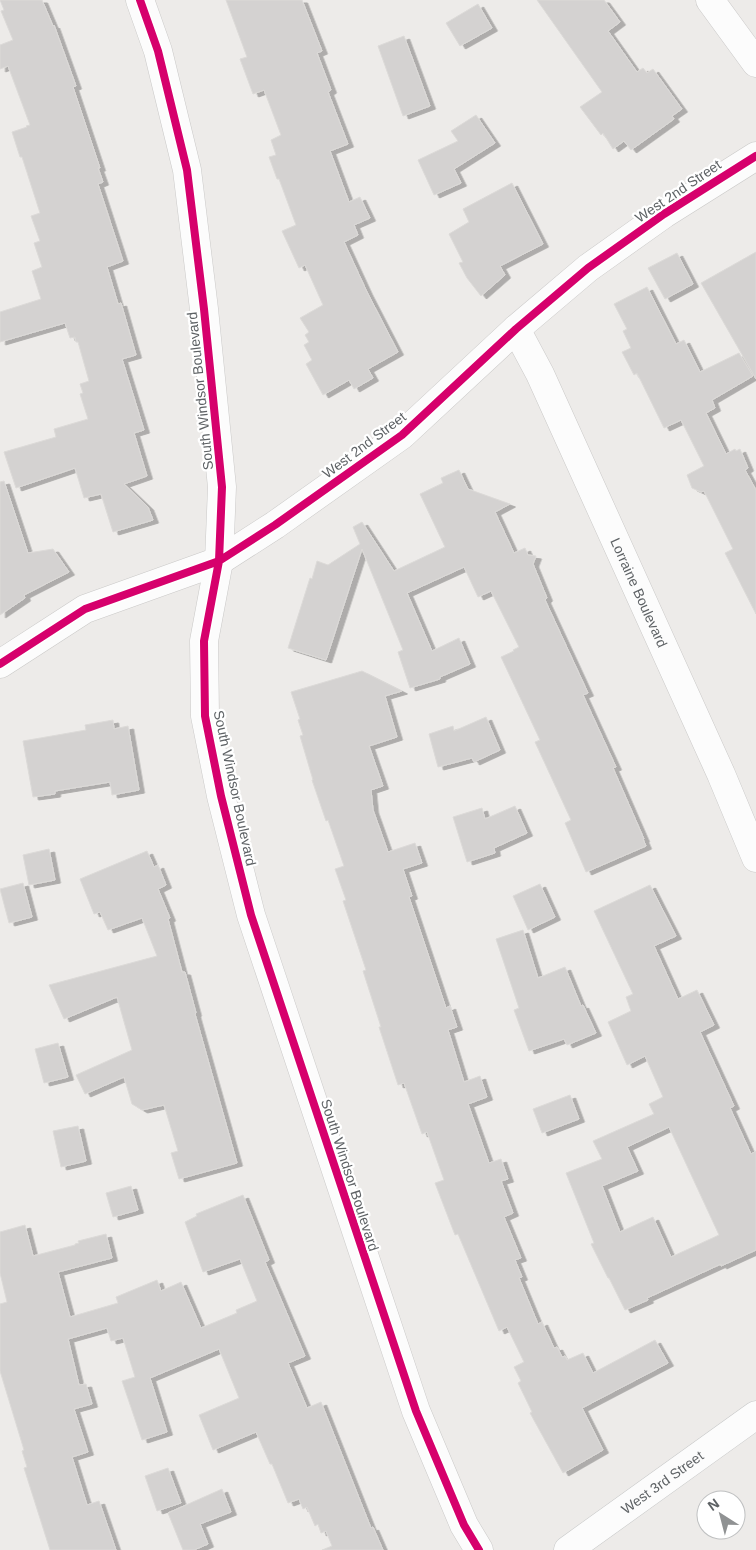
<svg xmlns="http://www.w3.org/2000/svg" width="756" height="1550" viewBox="0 0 756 1550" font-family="Arial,sans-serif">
  <defs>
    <filter id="shadow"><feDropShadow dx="5.5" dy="3" stdDeviation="0" flood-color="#0004"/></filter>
  </defs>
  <rect width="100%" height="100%" fill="#edebe9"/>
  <path fill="#d4d2d1" stroke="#dcdad8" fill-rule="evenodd" filter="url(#shadow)" d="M0,0H42L53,26L54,25L76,86L73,87L100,168H98L103,182L98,184L123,261L107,267L118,304L121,303L136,355L122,359L144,430L134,433L147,476L124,484L148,507L153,520L113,532L101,494L84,498L75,468L16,488L4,452L56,437L54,429L88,419L80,394L83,393L80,384L89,381L78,342H76L75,337L70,338L65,323L0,342V312L41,299L32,271L42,267L34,243L40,241L31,216L40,213L22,157H20L12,132L27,127L26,126L30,125L8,66L0,69V45L13,40L1,11L4,10Z
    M226,0H302L322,51L317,53L331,90L328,92L348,144L330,151L349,202L360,197L370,218L354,225L358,235L344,242L367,292L398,352L368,369L373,378L354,389L349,380L323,395L306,364L312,360L304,345L309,342L305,335L309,332L300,318L323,305L305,265L299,268L282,231L296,225L279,179H277L269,157L276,155L271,140L281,135L264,90L253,94L240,59L247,57Z
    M537,0H604L620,22L608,31L637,72L643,68L647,73L653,69L682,109L672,116L674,119L631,150L624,141L613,149L603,133L601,135L580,107L602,92Z
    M478,4L492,28L460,46L446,23Z
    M404,36L430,106L403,116L378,46Z
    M476,115L495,143L454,169L461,183L434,195L418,160L458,141L451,131Z
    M512,183L543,244L500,266L505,275L481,296L467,278L459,263L463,262L449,234L469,222L463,209Z
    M756,252V379L701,283Z
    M677,253L693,284L665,299L648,268Z
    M647,287L676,344L684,340L700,372L739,353L753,376L712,400L715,408L706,413L726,454L735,449L736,451L740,449L748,468L745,470L756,490V614L725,553L733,549L704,491L701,492L692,488L687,475L704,466L681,420L664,428L637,373L634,375L622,352L631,348L623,331L627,329L614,304Z
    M459,470L468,489L510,504L495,512L514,553L525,548L528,555L536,556L533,564L547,598L545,600L588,693L583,695L616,767L613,768L644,839H643L646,846L586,872L565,823L571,820L535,742L540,740L501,657L514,651L513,650L519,647L491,591L478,597L464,567L407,593L432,651L459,638L470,664L440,677V679L410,688L398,652L403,650L362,549L326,660L288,648L310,578L312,579L317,561L328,565L360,544L353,527L362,522L394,571L445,547L420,494L443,483L441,478Z
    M4,481L28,553L53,549L69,572L24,595L25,598L0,615V482Z
    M362,671L402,691L385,696L397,737L369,746L383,786L371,790L373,810L388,852L415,843L422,863L403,869L412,896L409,897L446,1008L450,1006L457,1027L448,1030L464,1082L480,1076L487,1097L468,1104L489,1163L501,1159L508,1179L501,1181L513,1213L504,1217L521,1258L515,1260L522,1277L519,1278L538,1324L542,1322L554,1348L557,1347L562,1357L565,1356L567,1360L583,1353L593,1373L655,1340L668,1363L582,1408L603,1450L563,1473L530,1413L532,1412L518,1383L521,1381L514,1367L524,1362L507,1327L499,1331L458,1234L455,1235L435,1183L444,1180L427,1132L422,1134L404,1083L398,1085L379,1027H381L363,971L366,970L343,901L346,900L335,869L344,866L328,820L326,821L312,780H313L300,736L303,735L298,720L300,719L291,692Z
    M486,717L500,750L474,762L472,758L438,767L429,734L453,726L454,731Z
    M113,720L114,729L128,726L139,790L112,795L110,782L55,791V794L33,797L23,741L86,730L85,725Z
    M515,806L527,833L494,848L495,853L467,862L453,817L482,808L485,819Z
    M49,849L55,880L29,885L23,855Z
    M147,851L154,867L158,865L166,885L158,889L170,918L168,919L182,972H185L196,1013L195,1014L237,1163L179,1179L171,1153L178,1151L164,1105L142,1110L132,1104L124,1077L85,1094L76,1075L132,1050L117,997L64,1019L49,985L157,956L142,918L108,930L100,912L94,914L80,879Z
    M23,883L32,917L9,923L0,889Z
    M540,884L555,917L528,930L513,896Z
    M650,885L676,936L654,946L678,999L697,990L714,1025L700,1032L734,1106L730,1108L751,1154L756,1151V1250L721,1266V1264L647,1298L648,1300L625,1310L609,1278H608L591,1244L594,1243L566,1173L602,1159L593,1141L654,1114L649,1104L663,1097L645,1056L627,1065L608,1022L631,1011L626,997L633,994L594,911ZM669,1127L719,1235L671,1257L653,1217L620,1232L602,1186L638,1171L627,1147Z
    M523,930L538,978L565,967L581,1006L583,1005L596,1033L567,1045L564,1039L529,1051L514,1010L519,1008L496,939Z
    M58,1043L68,1077L44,1083L35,1049Z
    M570,1095L579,1119L542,1133L533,1109Z
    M78,1126L86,1161L61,1167L53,1131Z
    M131,1186L138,1210L113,1217L106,1193Z
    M243,1195L269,1260L265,1262L305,1356L288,1363L307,1408L321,1402L371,1528L373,1527L383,1550H322L332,1546L326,1531L321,1533L318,1524L315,1526L307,1507L303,1509L299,1499L288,1503L272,1464H270L256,1432L213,1450L199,1415L239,1398L219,1349L150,1378L167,1432L142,1440L122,1381L135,1377L123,1338L111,1341L107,1328L68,1339L79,1385L86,1384L92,1404L74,1409L88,1452L72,1457L87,1505L99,1501L116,1550H50L24,1468L27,1467L22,1451L24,1450L0,1371V1304L7,1302L0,1273V1232L25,1225L33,1256L75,1245V1244L79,1243L78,1241L106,1234L112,1258L58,1272L70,1317L118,1303L116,1297L157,1280L161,1291L181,1282L201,1328L237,1313L236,1310L257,1301L240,1259L203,1272L185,1222L197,1216L196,1214Z
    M168,1468L181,1503L157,1511L145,1476Z
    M222,1489L231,1512L200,1524L208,1544L194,1550H183L168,1513Z"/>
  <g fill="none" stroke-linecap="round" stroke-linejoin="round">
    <defs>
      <g id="street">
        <path d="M140,0L158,51L187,170L204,309L222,487L219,561L204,641L205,716L221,796L251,915L416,1411L464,1525L479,1550"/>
        <path d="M710,0L756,63"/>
        <path id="s1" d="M516,329L540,374L721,774L756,858"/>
        <path d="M0,664L85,609L219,561L275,525L402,435L516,329L588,268L664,214L756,156"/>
      </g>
      <g id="secondary">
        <path id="s2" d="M568,1550L756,1415"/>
      </g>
    </defs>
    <use href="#street" stroke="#cac9c8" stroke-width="29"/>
    <use href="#secondary" stroke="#c7c8c8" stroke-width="29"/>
    <use href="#street" stroke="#fcfcfc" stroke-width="28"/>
    <use href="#secondary" stroke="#fcfcfc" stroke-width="28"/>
    <defs>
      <path id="cycleway" d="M140,0L158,51L187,170L204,309L222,487L219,561L204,641L205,716L221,796L251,915L416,1411L464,1525L479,1550
        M0,664L85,609L219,561L275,525L402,435L516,329L588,268L664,214L756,156"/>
    </defs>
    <use href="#cycleway" stroke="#fff" stroke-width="11"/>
    <use href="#cycleway" stroke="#d6006c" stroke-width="8"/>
  </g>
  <g text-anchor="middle" stroke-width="4.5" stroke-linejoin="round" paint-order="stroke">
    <g font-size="14" fill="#5e6265" stroke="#fff">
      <text transform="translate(678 191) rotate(-34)" y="5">West 2nd Street</text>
      <text transform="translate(200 391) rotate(-96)" y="5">South Windsor Boulevard</text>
      <text transform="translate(364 445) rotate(-37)" y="5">West 2nd Street</text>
      <text dy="5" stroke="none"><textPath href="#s1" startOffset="291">Lorraine Boulevard</textPath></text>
      <text transform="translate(235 788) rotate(78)" y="5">South Windsor Boulevard</text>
      <text transform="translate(350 1175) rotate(72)" y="5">South Windsor Boulevard</text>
      <text dy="5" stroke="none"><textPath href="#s2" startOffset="116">West 3rd Street</textPath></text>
    </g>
  </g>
  <g transform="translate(721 1515) rotate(324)"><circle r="24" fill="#ffffff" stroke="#bfc0c1"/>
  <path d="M0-4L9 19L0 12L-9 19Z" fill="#909293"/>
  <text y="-8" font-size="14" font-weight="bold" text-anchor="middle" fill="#5e6265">N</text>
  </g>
</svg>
